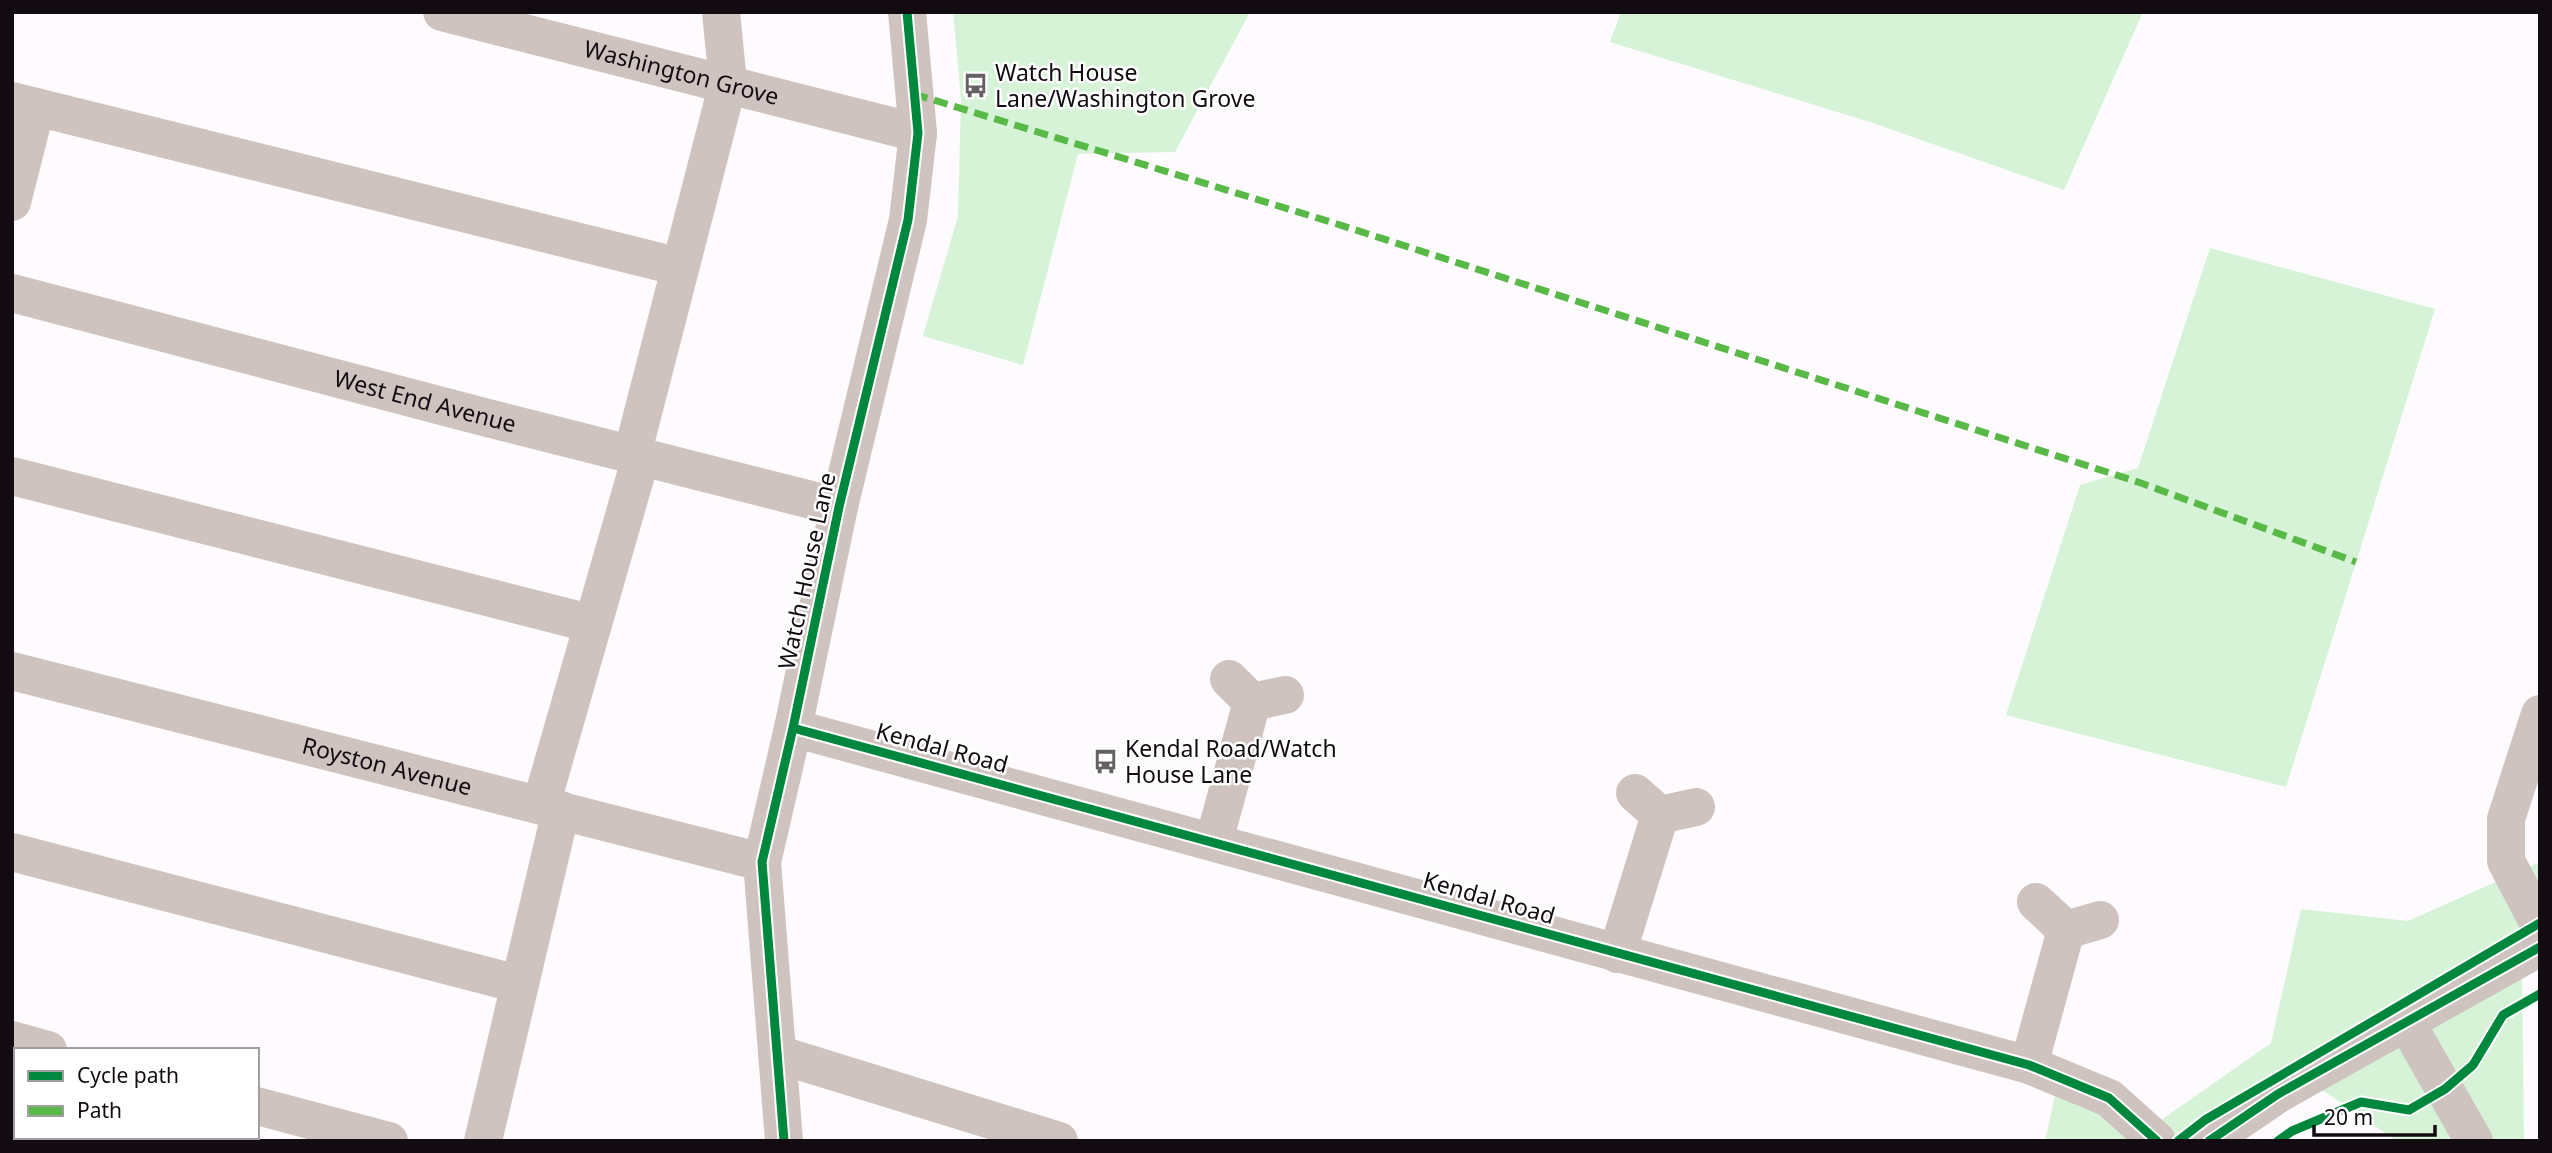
<svg xmlns="http://www.w3.org/2000/svg" width="2552" height="1153" viewBox="0 0 2552 1153" font-family="'Noto Sans',sans-serif">
  <rect width="100%" height="100%" fill="#fdfbfd"/>
  <path fill="#d6f3d8" d="M953,12H1250L1175,152L1078,154L1023,365L923,336L958,216L961,98Z
    M1621,12H2143L2064,190L1870,122L1610,42Z
    M2210,248L2435,309L2286,787L2006,715L2080,485L2138,468Z
    M2540,862V947L2522,957L2524,1141H2397L2306,1079L2209,1141H2045L2059,1078L2147,1130L2271,1043L2301,909L2408,921Z"/>
  <g fill="none" stroke-linecap="round" stroke-linejoin="round">
    <g stroke="#cfc3bf" stroke-width="38">
      <path id="s1" d="M442,12L918,133"/>
      <path d="M12,101L680,267"/>
      <path d="M12,202L36,107"/>
      <path id="s2" d="M12,293L476,415L839,507"/>
      <path d="M632,455L728,83L721,12"/>
      <path d="M12,476L593,624"/>
      <path id="s3" d="M12,671L762,862"/>
      <path d="M1229,679L1252,702L1285,695"/>
      <path d="M2540,714L2506,819V861L2540,926"/>
      <path d="M793,728L2029,1065L2109,1098L2157,1141"/>
      <path d="M1635,793L1660,815L1696,807"/>
      <path d="M541,805L641,457"/>
      <path d="M1214,841L1252,702"/>
      <path d="M12,852L518,984"/>
      <path d="M2036,902L2066,930L2100,920"/>
      <path d="M1617,954L1660,815"/>
      <path d="M2406,1022L2474,1141"/>
      <path d="M12,1040L48,1050"/>
      <path d="M777,1054L1059,1141"/>
      <path d="M2029,1065L2066,930"/>
      <path d="M257,1106L389,1141"/>
      <path d="M483,1141L561,810"/>
      <path d="M784,1141L762,862L793,728L839,507L908,220L918,133L907,12"/>
      <path d="M2209,1141L2278,1094L2540,947"/>
    </g>
    <path stroke="#58b947" stroke-width="7" stroke-dasharray="14 7" stroke-linecap="butt" d="M914,94L1334,223L2141,483L2356,562"/>
    <defs>
      <path id="cycleway" d="M793,728L2029,1065L2109,1098L2157,1141
        M784,1141L762,862L793,728L839,507L908,220L918,133L907,12
        M2178,1141L2205,1120L2540,923
        M2209,1141L2278,1094L2540,947
        M2278,1141L2292,1131L2361,1102L2409,1110L2445,1089L2473,1065L2503,1015L2540,994"/>
    </defs>
    <use href="#cycleway" stroke="#fff" stroke-width="13"/>
    <use href="#cycleway" stroke="#00873e" stroke-width="9"/>
  </g>
  <defs>
    <symbol id="bus-bare" viewBox="-9 -9 18 18"><path d="M-5-6H5V4H4V6H2V4H-2V6H-4V4H-5ZM-3.5-4V0h7V-4ZM-3.5 1.2v1.5H-2V1.2ZM2 1.2v1.5H3.5V1.2Z" fill="#646064" stroke="#fff" stroke-width="2.5" paint-order="stroke"/></symbol>
  </defs>
  <g fill-rule="evenodd">
    <use href="#bus-bare" x="958" y="68" width="35" height="35"/>
    <use href="#bus-bare" x="1088" y="744" width="35" height="35"/>
  </g>
  <g text-anchor="middle" stroke-width="5" stroke-linejoin="round" paint-order="stroke">
    <g font-size="23" fill="#120c12" stroke="#fff">
      <text dy="8" stroke="none"><textPath href="#s1" startOffset="247">Washington Grove</textPath></text>
      <text dy="8" stroke="none"><textPath href="#s2" startOffset="427">West End Avenue</textPath></text>
      <text transform="translate(807 571) rotate(-78)" y="8">Watch House Lane</text>
      <text transform="translate(942 748) rotate(15)" y="8">Kendal Road</text>
      <text dy="8" stroke="none"><textPath href="#s3" startOffset="387">Royston Avenue</textPath></text>
      <text transform="translate(1489 898) rotate(16)" y="8">Kendal Road</text>
    </g>
    <g font-size="23" fill="#120c12" stroke="#fff" text-anchor="start">
      <text x="995" y="81">Watch House<tspan x="995" dy="26">Lane/Washington Grove</tspan></text>
      <text x="1125" y="757">Kendal Road/Watch<tspan x="1125" dy="26">House Lane</tspan></text>
    </g>
  </g>
  <rect width="2552" height="1153" fill="none" stroke="#120c12" stroke-width="28"/>
  <rect x="14" y="1048" width="245" height="91" fill="#ffffff" stroke="#a09ea0" stroke-width="2"/>
  <rect x="28" y="1071" width="35" height="10" fill="#00873e" stroke="#a09ea0" stroke-width="2"/>
  <text x="77" y="1083" font-size="21" fill="#120c12">Cycle path</text>
  <rect x="28" y="1106" width="35" height="10" fill="#58b947" stroke="#a09ea0" stroke-width="2"/>
  <text x="77" y="1118" font-size="21" fill="#120c12">Path</text>
  <path d="M2314 1125v10h121v-10" fill="none" stroke="#120c12" stroke-width="3.5"/>
  <text x="2324" y="1125" font-size="21" fill="#120c12" stroke="#ffffff" stroke-width="5" paint-order="stroke">20 m</text>
</svg>
